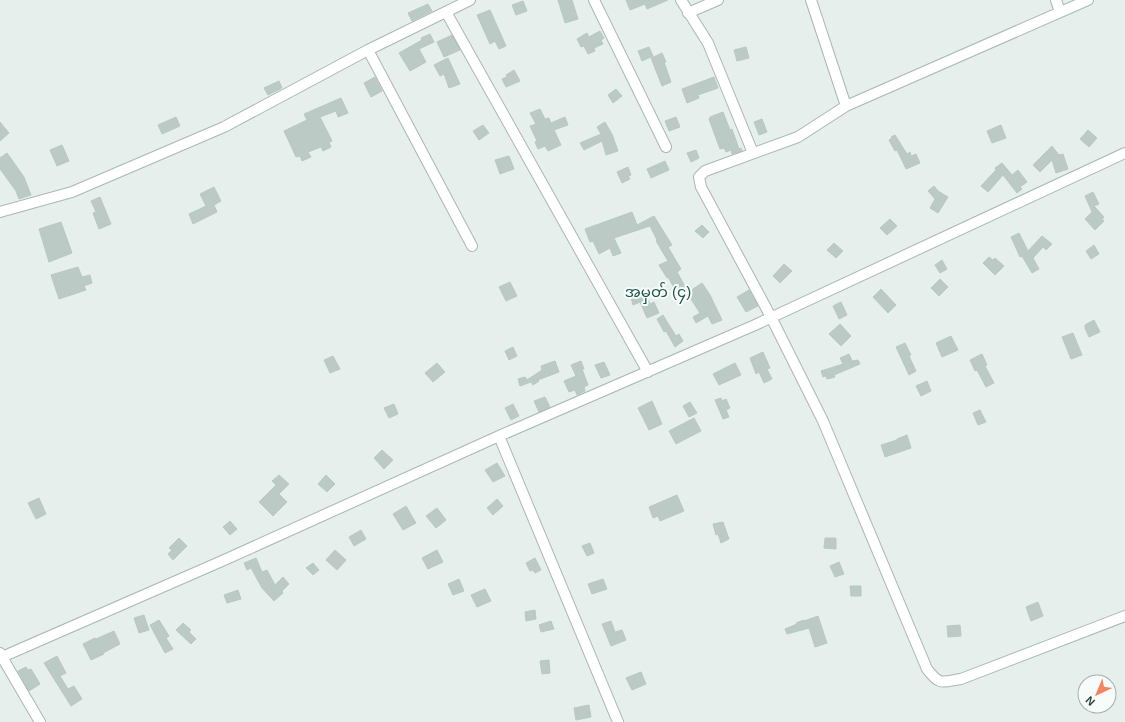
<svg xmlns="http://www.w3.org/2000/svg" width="1125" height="722" viewBox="0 0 1125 722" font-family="Helvetica,'Noto Sans Myanmar',sans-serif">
  <rect width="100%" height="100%" fill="#e6efeb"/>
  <path fill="#bbcac4" stroke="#b8c9c2" d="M558,0H572L578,19L565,23Z
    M626,0H668L647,9L645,4L630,10Z
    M523,1L527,11L516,15L512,5Z
    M428,4L432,11L412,21L408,13Z
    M490,10L506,46L499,49L495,41L490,44L477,15Z
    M600,31L604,38L601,40L603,44L594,48L595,51L588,54L584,46L581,47L577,39L587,33L589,37Z
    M430,34L434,42L419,49L426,62L410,71L399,53L422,40L421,38Z
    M452,35L460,50L444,57L437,42Z
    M649,47L653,56L642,61L638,51Z
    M746,47L749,58L737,61L734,50Z
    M662,53L666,62H664L671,82L662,86L651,58Z
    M448,58L460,84L449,88L444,74L440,76L434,65Z
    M514,70L520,81L506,87L502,79L507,77L506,75Z
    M375,77L382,91L371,97L364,83Z
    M714,77L718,88L698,95L699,98L687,103L682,89Z
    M279,81L282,88L268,95L264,88Z
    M616,89L622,96L613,103L608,95Z
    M341,98L348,113L338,117L336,111L320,117L332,141L329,142L331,147L323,151L321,147L308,152L311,157L302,161L300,156L296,157L284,131L307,120L304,114Z
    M540,109L545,119L549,118L551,123L565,117L568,125L554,130L561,145L548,151L545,146L538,149L535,142L537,141L530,126L536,124L530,113Z
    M723,112L730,130L732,129L739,149L741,148L742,151L732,154L731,150L726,152L724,148L720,149L709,119L710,118V117Z
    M176,117L180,126L162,134L158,125Z
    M676,117L680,127L669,131L665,121Z
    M762,119L767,132L759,135L754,122Z
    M0,122L9,133L0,141Z
    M605,122L612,134L618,151L606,155L602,141L584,150L580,143L601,134L597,127Z
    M483,125L489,133L479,140L473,131Z
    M1001,125L1006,138L992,143L987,131Z
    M1088,130L1097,138L1089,147L1080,139Z
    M895,135L907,154L910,152L911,156L916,154L920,163L906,169L897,150L895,151L889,140L892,138L891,137Z
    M62,145L69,161L57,166L50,150Z
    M1052,146L1059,155L1063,154L1068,169L1056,173L1052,160L1040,172L1033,165Z
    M696,150L699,158L691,162L687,153Z
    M7,153L24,177L31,195L19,199L16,191L0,169V158Z
    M509,156L514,169L500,174L495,160Z
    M665,161L669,170L651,178L647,169Z
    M1002,163L1012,175L1018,170L1027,182L1020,187L1022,189L1017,193L1003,175L988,192L981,186L996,170L995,168Z
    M628,167L631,175L628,176L630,179L622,183L617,172Z
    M934,186L938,191L948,197L938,213L930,208L935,199L928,191Z
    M214,187L221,201L214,205L217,212L193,224L189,214L206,206L200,194Z
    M1093,192L1099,204L1094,206L1104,217L1102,219L1104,221L1095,230L1085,219L1092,212L1085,196Z
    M100,197L111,224L99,229L93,213L96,212L91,201Z
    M632,212L637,225L654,216L672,245L668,247L681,269L677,272L686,288L677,293L668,277L667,278L659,265L668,261L656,241L657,240L650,226L614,238L621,253L613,256L610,248L599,254L593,241L590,242L585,229Z
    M890,219L897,226L887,235L880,228Z
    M61,222L72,253L49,262L39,229Z
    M702,225L709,232L703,238L695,231Z
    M1019,233L1028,251L1042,236L1052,244L1046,250L1043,247L1033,258L1039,269L1032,273L1022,256L1020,257L1011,237Z
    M834,243L843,251L836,258L827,250Z
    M1094,245L1099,254L1091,259L1086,251Z
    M989,257L993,260L995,258L1004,266L995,275L983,263Z
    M942,260L947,269L940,273L935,265Z
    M784,264L792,271L780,283L773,276Z
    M78,267L82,277L90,275L92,283L84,286L86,290L59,299L51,275Z
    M940,279L948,287L939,296L931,288Z
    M510,282L517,296L506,301L499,287Z
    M702,283L710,295L722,320L712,324L708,316L696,323L693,317L700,313L687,293Z
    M644,289L650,304L654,302L659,313L647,318L640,302L633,305L630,294Z
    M881,289L896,305L888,313L873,297Z
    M749,290L758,306L746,312L737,297Z
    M841,302L847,315L839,319L833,306Z
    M663,315L676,336L679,334L683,341L675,347L666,331L664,332L657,319Z
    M1094,320L1100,332L1089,337L1085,328V325Z
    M840,324L851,336L841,346L829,334Z
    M1073,333L1082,355L1071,359L1062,337Z
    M951,336L958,350L942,357L936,343Z
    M905,343L911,355L909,356L916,371L909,375L896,347Z
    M513,347L517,356L509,360L505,351Z
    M763,352L770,368L767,369L772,379L764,383L759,372L756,374L750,358Z
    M849,354L852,361L858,360L860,364L834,375L835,377L827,379L826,376L823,377L821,371L843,364L840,358Z
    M982,354L987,365L985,366L994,383L986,387L977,370L975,371L970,360Z
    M333,356L340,369L330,373L324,360Z
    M555,361L559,372L538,380L539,381L533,385L531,382L520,386L518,379L525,377L527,380L542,370L541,366Z
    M581,361L584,369H582L588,385L584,387L585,391L577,395L575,390L569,392L564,381L576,376L571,365Z
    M604,362L610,375L601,378L595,365Z
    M437,363L445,372L433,382L425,373Z
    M735,363L741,375L719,385L713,374Z
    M927,381L931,391L921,396L916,386Z
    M545,397L550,407L539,412L534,401Z
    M721,398L722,401L726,399L730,408L726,410L729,417L723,419L715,400Z
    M652,401L662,424L649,430L638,408Z
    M690,402L697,413L689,417L683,406Z
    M394,404L398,414L389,418L384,408Z
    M513,404L519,416L511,420L505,408Z
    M980,410L986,422L978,425L973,413Z
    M694,418L701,431L676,444L669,431Z
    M907,435L911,448L885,457L881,445L897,440V439Z
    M382,450L393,460L384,469L374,458Z
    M497,463L505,476L493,482L485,470Z
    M279,475L289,484L279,494L287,502L273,516L259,502L276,485L272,481Z
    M326,475L335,484L327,492L318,484Z
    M677,495L684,511L660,521L658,516L653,518L649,507Z
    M39,498L46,514L36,519L28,503Z
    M497,499L503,506L493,515L487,508Z
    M406,506L416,523L403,530L393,514Z
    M437,508L446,520L436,528L426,516Z
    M230,521L237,529L230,535L223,527Z
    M723,522L729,539L721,543L718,534L716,535L713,524Z
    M361,530L366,539L354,546L349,537Z
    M179,538L187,546L173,560L168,554L172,550L169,548Z
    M825,538H836V549L824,548Z
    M590,543L594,553L587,556L582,546Z
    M335,550L346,560L337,570L326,560Z
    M437,550L443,562L428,569L422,558Z
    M256,558L262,572L267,570L275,585L283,577L289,584L282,591L283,593L274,601L262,588L251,568L247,570L244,563Z
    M535,558L541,570L535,573L533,570L530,571L526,563Z
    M839,562L844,574L835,577L830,566Z
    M313,563L319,570L313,575L306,568Z
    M459,579L464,591L453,595L448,584Z
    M603,579L607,589L592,594L588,584Z
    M850,586H861V596H851Z
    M485,589L491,601L477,607L471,595Z
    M238,590L241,599L227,603L224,595Z
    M1038,602L1043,616L1031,621L1026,607Z
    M535,610L536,619L526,621L525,612Z
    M144,615L149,630L139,633L134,618Z
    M818,616L827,643L815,647L809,628L787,634L785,629L797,624L796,623L804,620V621Z
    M159,620L169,636L166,638L173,649L165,653L150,625Z
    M551,621L554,629L541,632L539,625Z
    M611,621L615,632L622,630L626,640L611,646L602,624Z
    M183,623L191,630L189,632L196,639L191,644L176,630Z
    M960,625L961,636L948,637L947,626Z
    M114,631L120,644L103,653L104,654L91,660L83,644L95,638L96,639Z
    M57,656L66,673L60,676L68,689L74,686L82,699L71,706L44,663Z
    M549,660L550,673L542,674L540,661Z
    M26,667L28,670L31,669L40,684L29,691L18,671Z
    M641,672L646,684L632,690L626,678Z
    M589,705L591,717L576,720L574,708Z"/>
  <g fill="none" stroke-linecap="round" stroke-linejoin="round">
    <defs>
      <path id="minor" d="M594,0L666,147
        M681,0L708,43L753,153
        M811,0L846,106
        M1056,0L1060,12
        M1088,0L846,106L798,137L705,171L699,177L701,187L771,317L823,421L927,669C940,686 942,682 961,679L1125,616
        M446,12L648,372
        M688,13L718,0
        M368,50L472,246
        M0,212L72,192L224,127L368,50L470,0
        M499,436L618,722
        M0,653L2,657L222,561L499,436L755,325L1125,153
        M2,657L40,722"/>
    </defs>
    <use href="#minor" stroke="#a8b8b2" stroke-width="12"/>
    <use href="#minor" stroke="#fff" stroke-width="10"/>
  </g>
  <g text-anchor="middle" stroke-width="4" stroke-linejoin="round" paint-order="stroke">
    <g font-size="15" fill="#1f5548" stroke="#f7fbf9">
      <text x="658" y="297">အမှတ် (၄)</text>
    </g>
  </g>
  <g transform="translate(1097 694) rotate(224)"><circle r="19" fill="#f7fbf9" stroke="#a3b1ad"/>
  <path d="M0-3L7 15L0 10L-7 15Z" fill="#f4845f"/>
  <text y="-6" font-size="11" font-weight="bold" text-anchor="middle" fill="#24423a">N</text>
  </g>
</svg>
